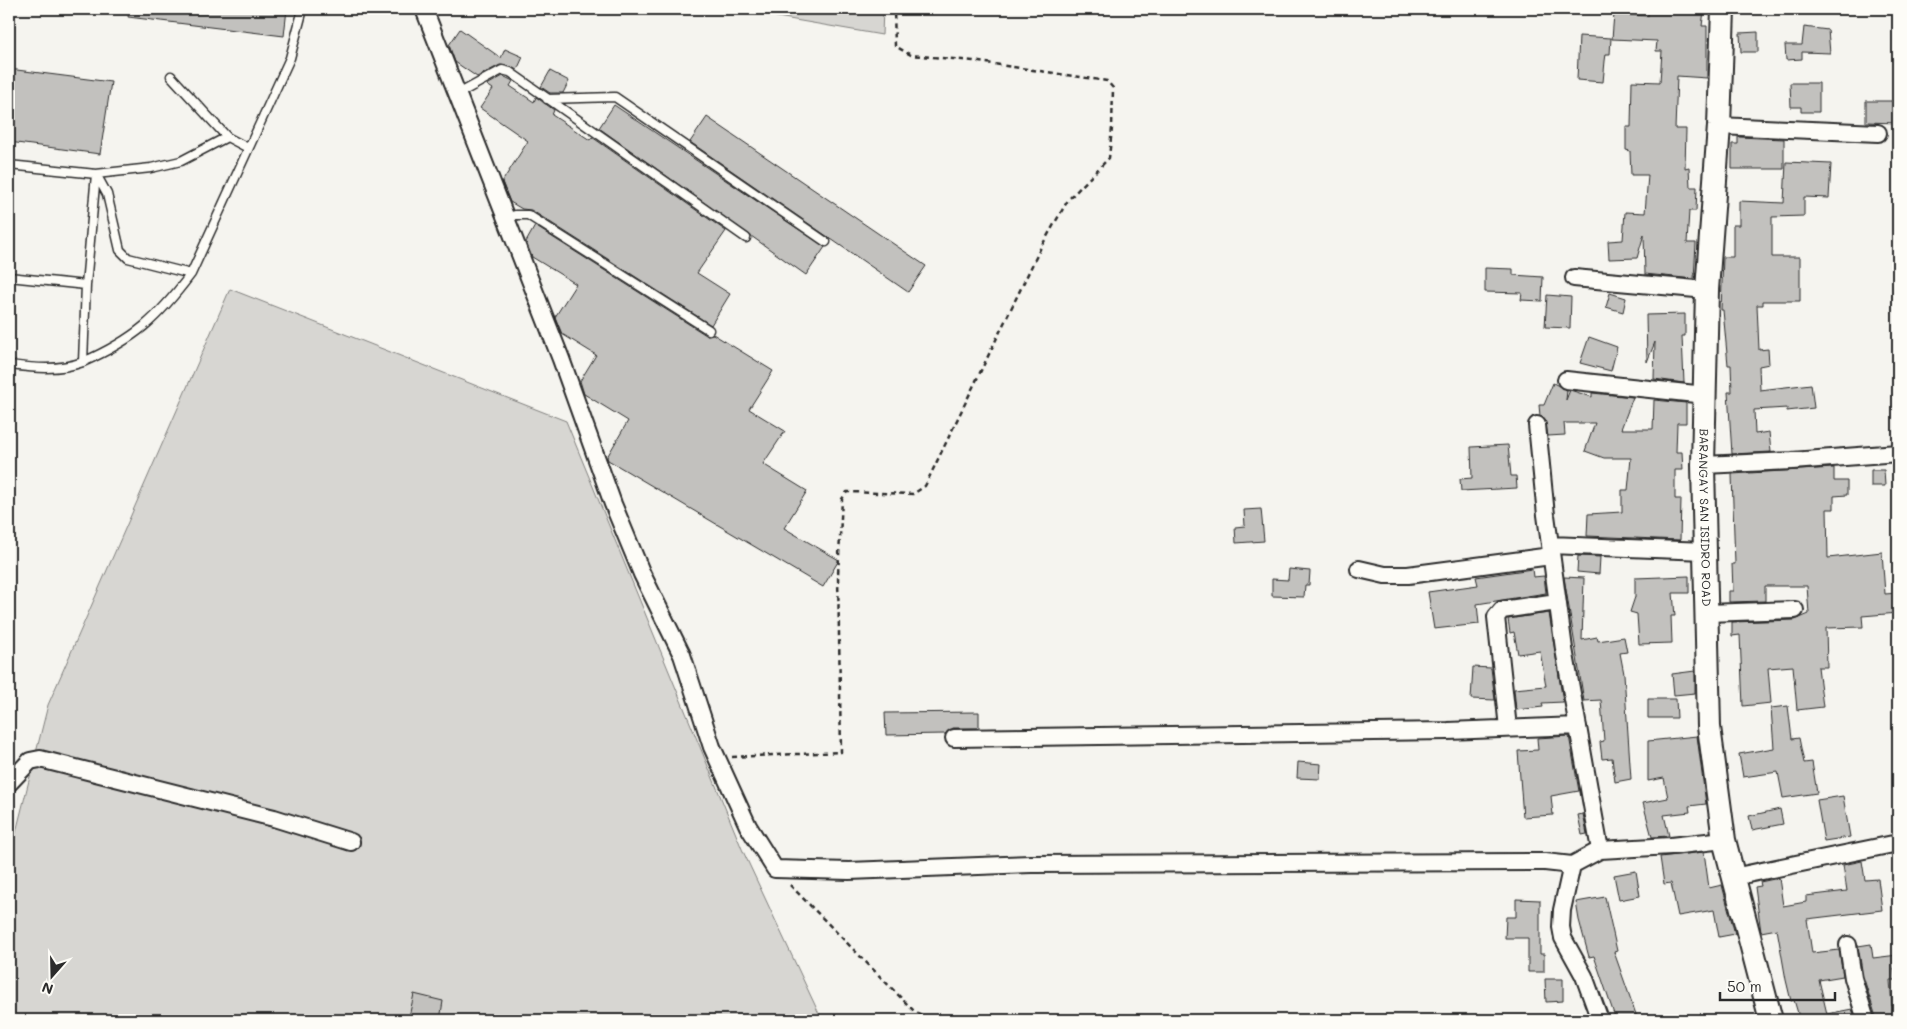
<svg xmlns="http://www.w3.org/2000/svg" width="1907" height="1029" viewBox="0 0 1907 1029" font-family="Mali,sans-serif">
  <rect width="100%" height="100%" fill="#f5f4ef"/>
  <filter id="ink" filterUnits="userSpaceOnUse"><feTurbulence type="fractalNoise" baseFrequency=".02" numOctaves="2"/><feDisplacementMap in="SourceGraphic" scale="10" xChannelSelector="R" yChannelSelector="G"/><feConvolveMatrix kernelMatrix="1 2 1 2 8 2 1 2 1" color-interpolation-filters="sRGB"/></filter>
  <g filter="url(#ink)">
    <path fill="#d7d6d2" stroke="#81807e" d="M731,9H883L882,35Z
      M230,289L566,421L742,849L822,1020H9V860L48,705Z
      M1575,1015V1020H1219V1018Z"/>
    <path fill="#c2c1be" stroke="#2b2b2b" d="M129,9H287L284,36L128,17Z
      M1648,9H1693L1704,11L1702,26H1707V78L1677,76L1675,129H1686L1685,168L1689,167L1690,187H1697L1696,211H1689L1687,243H1696L1694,279L1645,274L1644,234L1637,258L1609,259L1608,241L1623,240L1625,212L1645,213L1648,175H1631L1630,151L1626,150V127H1631L1632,81L1660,82L1662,51H1656L1657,41L1612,39L1614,14L1648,16Z
      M1804,27L1828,30L1830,53L1802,52V59L1786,60L1785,45H1802Z
      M460,29L501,58L505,49L523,57L517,70L511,67L500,65L477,77L455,62L449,45Z
      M1758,32V52H1741L1740,33Z
      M1579,36L1611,38L1610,54H1606L1605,61L1603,82L1577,80Z
      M9,69L111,82L100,154L9,142Z
      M550,71L569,81L563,93H550L541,87Z
      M503,76L513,81L510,86L534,102L536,97L554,110L552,115L590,140L592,137L726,231L697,273L730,294L711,325L531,210L522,209L510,202L502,182L528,141L480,108L493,89L487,85Z
      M1790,83H1819V112H1801V107H1791Z
      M1866,101H1898V123L1866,122Z
      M614,105L825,247L806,275L599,128Z
      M707,117L926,266L908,292L690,142Z
      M1738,137L1784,139V169H1732V144H1738Z
      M1786,162L1831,164L1829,198L1804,197V216L1772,217V257H1800V301H1763V305H1757L1759,350L1768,349L1769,364L1759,366L1760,390L1811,384L1814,408L1787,411V408L1754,410L1755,434L1769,432L1771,452L1732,454L1728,392H1732L1731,365H1728L1723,310H1721L1723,257H1733V225H1739V201L1784,203Z
      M535,226L706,335L713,334L773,371L749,409L785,431L763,464L807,491L784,528L839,560L823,587L608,460L607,457L628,421L584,394L580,381L596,355L562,334L555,317L576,284L532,257L526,242Z
      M1485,268L1513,269V275L1543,277L1542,301L1521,300L1522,293L1485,292Z
      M1610,293L1626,298L1623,312L1606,307Z
      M1547,295L1571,297L1570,328L1545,327Z
      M1685,314V336H1682L1684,383L1654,379L1655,342L1647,362L1646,315Z
      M1589,337L1617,347L1611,371L1580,363Z
      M1553,383L1567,390L1566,400L1570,390L1592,397V393L1633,397L1621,429H1653L1654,400L1686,403V423H1677L1676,452H1682L1683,470H1675V499H1681L1680,540L1587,536L1588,514L1622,512V490H1628L1631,458H1604L1585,451L1595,423H1564L1565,435L1548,436L1545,420L1540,416L1539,405H1544Z
      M1508,445L1511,476H1516L1517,488L1461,491L1460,479L1472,478L1471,447Z
      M1834,468V481H1847V495L1834,496V509H1827L1828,558L1882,552L1885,594L1898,593V613L1862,616L1863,627L1826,628L1827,667H1818L1823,707L1797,710L1793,666L1768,668L1771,703L1743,706L1740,635L1732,636V622L1795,620L1809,614L1807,586H1765V601L1729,602V591H1733L1732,564H1735L1732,474Z
      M1871,470H1884L1885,486H1871Z
      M1261,509L1264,541L1236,543L1235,527L1245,526L1244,510Z
      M1578,556L1600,557L1599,574L1577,572Z
      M1289,569L1310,571L1309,585H1305L1304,597L1272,596V579L1288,580Z
      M1532,569L1533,577L1544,576L1546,593L1477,604L1479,624L1434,629L1428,592L1478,585L1476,577Z
      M1689,576V593H1673L1675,616H1671L1672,643L1639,644L1637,614L1630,612L1635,597V578Z
      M1564,577L1584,578L1582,640L1597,637L1598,641L1624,637L1627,652L1620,653L1624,674L1631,779L1615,782L1612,758L1602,759L1600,742L1604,741L1601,700L1584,701Z
      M1549,613L1563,702L1542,703L1543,707L1516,710L1514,689L1546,686L1540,651L1518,654L1514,632L1510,633L1508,619Z
      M1473,667L1491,668L1495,700L1471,699Z
      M1695,671V693L1674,695L1672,674Z
      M1648,699H1676L1677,718H1648Z
      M1788,706L1792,739L1799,738L1804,763L1812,762L1817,793L1783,798L1778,772L1743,777L1739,754L1774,748L1771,708Z
      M979,712V728H953L945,734L886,735L885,713Z
      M1569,736L1579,791L1551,796L1553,815L1523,817L1518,751L1538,750L1537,738Z
      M1697,736L1706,804L1689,806L1690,812L1664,815L1669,836L1652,837L1643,803L1668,798L1664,778L1648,781V741Z
      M1298,762L1321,764L1320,779L1297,778Z
      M1843,796L1850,837L1824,841L1817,800Z
      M1780,809L1783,824L1752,830L1749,816Z
      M1583,814L1587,834L1582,835L1578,815Z
      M1704,852L1709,888L1722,885L1735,934L1719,937L1714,910L1678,916L1671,883L1664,884L1660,857Z
      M1862,861L1865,880L1878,879L1882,910L1807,919L1812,953L1839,950L1843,976L1819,980L1827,1014L1852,1009L1856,1020H1800L1794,1000L1791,1001L1786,980L1777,929L1761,932L1755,887L1761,886L1760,882L1779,878L1783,906L1806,902V896L1847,891L1843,865Z
      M1636,871L1640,896L1619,900L1614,875Z
      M1605,897L1617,951L1614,952L1638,1020H1616L1594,956L1589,957L1579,920L1576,902Z
      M1516,899L1540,900V954H1544V972H1528V938H1505L1506,917H1516Z
      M1871,944L1873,958L1898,955V967L1894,968L1896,980H1890L1892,1006H1898V1020H1885V1016L1876,1017L1863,976L1858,946Z
      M1545,979H1563V1001L1546,1002Z
      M414,994L443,1001L440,1020L409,1017Z"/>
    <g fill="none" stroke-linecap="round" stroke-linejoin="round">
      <defs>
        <path id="lane" d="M171,76L227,137L248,148
          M458,94L502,70L510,72L746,238
          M547,99L615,97L826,242
          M9,165L96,174L86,285L83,362C58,371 34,368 9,365
          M505,218L515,215H528L709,330
          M191,274L128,258L120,250L107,194L96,174L151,168L181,161L227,137
          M9,277L86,285
          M83,362C135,339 157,319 191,274L290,58L303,9"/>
        <path id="street" d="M424,9L561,359L613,504L642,574L682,655L712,747L748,826L775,869L849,871L1031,864L1545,862L1572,865L1600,850L1671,846L1724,840
          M1719,126L1878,133
          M1574,278L1707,290
          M1566,380L1705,395
          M1537,425L1546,515L1564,649L1600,850
          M1703,465L1792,461L1898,453
          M1550,545L1706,551
          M1359,569L1385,575H1408L1551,556
          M1707,613L1795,610
          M1508,728L1496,617L1502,610L1557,602
          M954,738L1448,731L1578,726
          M9,783L30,761L40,759L274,818L351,842
          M1572,865L1562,910L1561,927L1563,938L1584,976L1600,1020
          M1733,877L1898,843
          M1848,945L1853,978L1866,1020"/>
        <g id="secondary">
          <path id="s1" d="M1723,9L1719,126L1707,290L1703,465L1709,727L1724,840L1771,1020"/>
        </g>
      </defs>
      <use href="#lane" stroke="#2b2b2b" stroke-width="11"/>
      <use href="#street" stroke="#2b2b2b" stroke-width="20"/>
      <use href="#secondary" stroke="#2b2b2b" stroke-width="26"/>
      <path stroke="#2b2b2b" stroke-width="2.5" stroke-dasharray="5 4" stroke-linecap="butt" d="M732,757L841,752L838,575L842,499L847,492L913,494L925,486L1041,247L1068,200L1109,158L1112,128L1113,88L1107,81L973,61L911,55L895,46L894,9
        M790,885L914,1011L931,1020"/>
      <use href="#lane" stroke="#fdfcf7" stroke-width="8"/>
      <use href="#street" stroke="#fdfcf7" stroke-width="16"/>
      <use href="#secondary" stroke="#fdfcf7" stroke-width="22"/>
    </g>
  </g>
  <g text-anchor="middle" stroke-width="4" stroke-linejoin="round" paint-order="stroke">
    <g font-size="12" fill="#2b2b2b" stroke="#fdfcf7">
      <text dy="4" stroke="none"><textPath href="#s1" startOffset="509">BARANGAY SAN ISIDRO ROAD</textPath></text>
    </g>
  </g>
  <rect width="1907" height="1029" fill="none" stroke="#fdfcf7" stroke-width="30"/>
  <rect x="15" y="15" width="1877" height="999" fill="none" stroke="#2b2b2b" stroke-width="2" filter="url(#ink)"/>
  <g transform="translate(52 976) rotate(200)" stroke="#fdfcf7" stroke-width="4" paint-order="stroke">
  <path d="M0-4L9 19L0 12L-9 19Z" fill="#2b2b2b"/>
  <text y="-8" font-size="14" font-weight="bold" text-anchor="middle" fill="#2b2b2b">N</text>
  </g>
  <path d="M1720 992v8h115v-8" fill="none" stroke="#2b2b2b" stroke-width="2.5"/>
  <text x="1727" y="992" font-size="15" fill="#2b2b2b" stroke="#fdfcf7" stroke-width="4" paint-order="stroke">50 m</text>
</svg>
